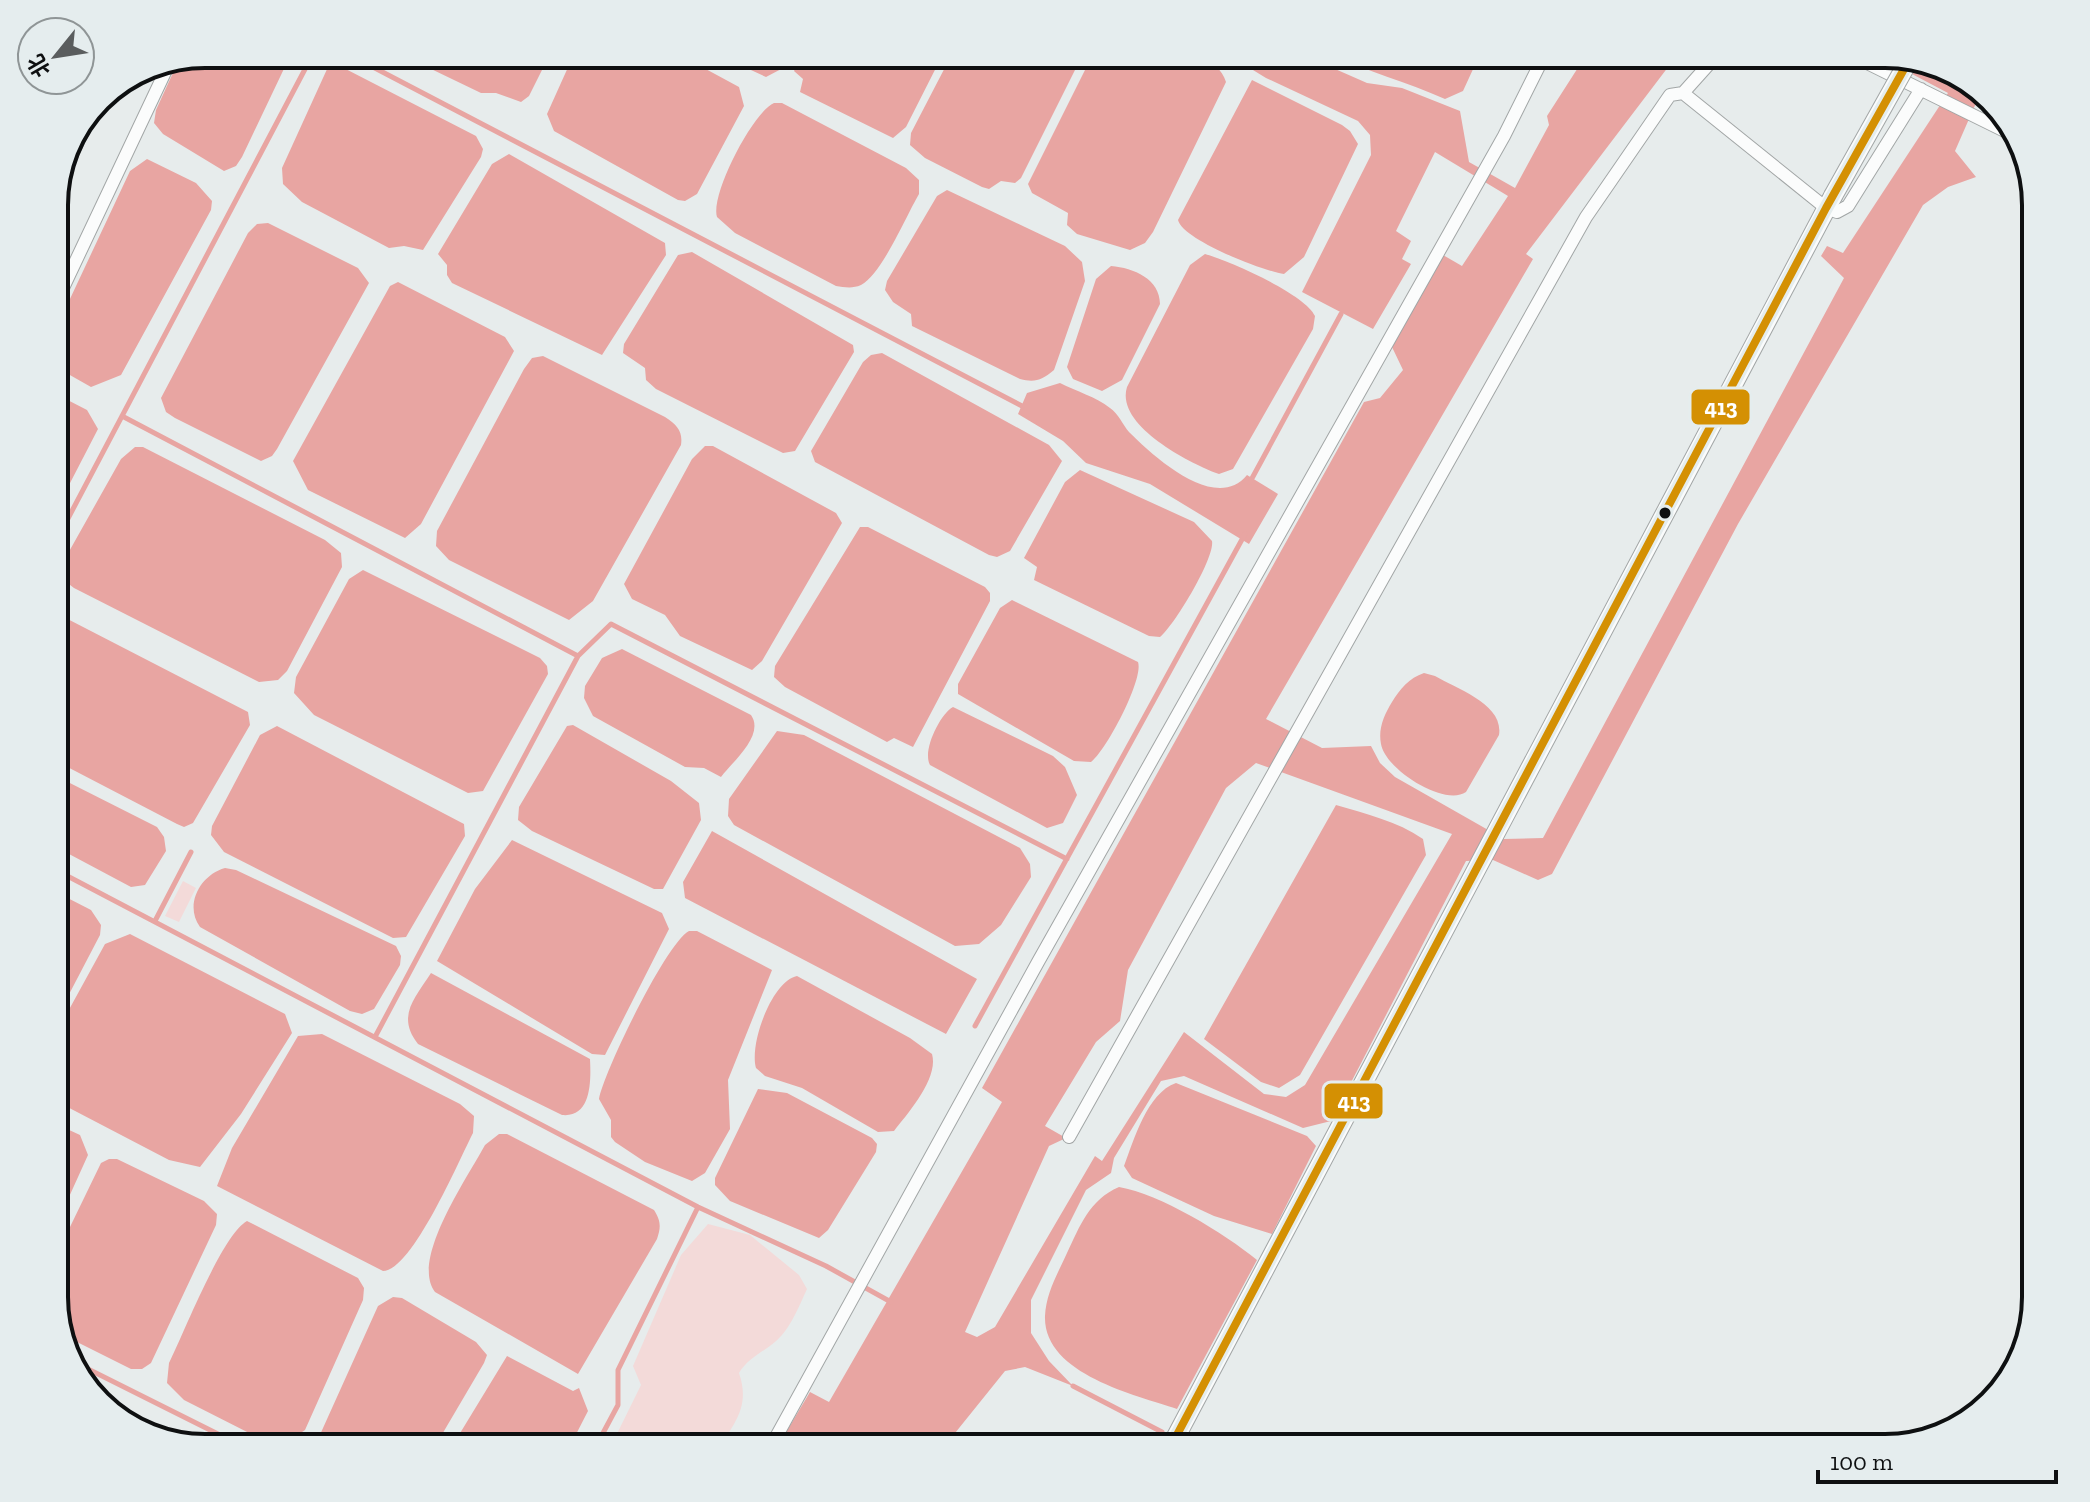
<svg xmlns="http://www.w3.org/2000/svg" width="2090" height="1502" viewBox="0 0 2090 1502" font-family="'Zilla Slab','Noto Sans SC',serif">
  <rect width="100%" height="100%" fill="#e7ecec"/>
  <path fill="#f3dad9" d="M183,881L196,888L179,922L165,916Z
    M708,1224L750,1235L799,1275L807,1289C800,1304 793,1322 782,1335C768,1351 750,1355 739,1373C750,1405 736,1421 719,1448H610L641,1385L633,1366L681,1255Z"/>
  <path fill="#e8a5a2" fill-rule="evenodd" d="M205,54H291L242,157L236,166L224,171L163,134L154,123L156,110L177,64Z
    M400,54H550L529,96L521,102L496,93H481Z
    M574,54H678L739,87L744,106L697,194L685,201L678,200L554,131L547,114Z
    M716,54H792L785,67L766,77Z
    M802,54H943L906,127L893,138L800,92L803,79L794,71Z
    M952,54H1083L1021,178L1015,183L1001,181L989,189L982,187L925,158L910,145L911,133Z
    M1093,54C1128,54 1214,40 1226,82L1153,232L1145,243L1130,250L1077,234L1067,225L1068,213L1032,193L1028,184Z
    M1227,54H1301L1367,83L1402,88L1460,111L1469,162L1515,188L1549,125L1547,116L1581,63L1569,58L1572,54H1678L1526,254L1533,259L1266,719L1322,748L1371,746L1380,763L1395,777L1504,839L1543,838L1844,278L1821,256L1827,246L1843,253L1948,93L1874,54H1886L1977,85L2003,117L1976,103L1955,151L1976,177L1948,187L1923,205L1738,524L1552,874L1538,880L1493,860L1466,861L1331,1121L1303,1128L1184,1076L1161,1081L1114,1158L1111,1173L1086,1190L1031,1300V1333L1049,1361L1073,1386L1025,1367L1005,1371L943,1448H796L782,1439L810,1392L829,1402L1002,1102L982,1088L1364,402L1380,398L1403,370L1392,347L1443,255L1462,266L1508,196L1435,152L1396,231L1411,241L1402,259L1411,264L1373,329L1302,292L1371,155L1370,135L1358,121L1266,78ZM1256,763L1452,834L1305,1085L1286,1097L1264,1094L1184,1032L1102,1161L1095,1156L995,1327L977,1337L965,1332L1049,1146L1066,1138L1045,1126L1096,1042L1120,1021L1128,970L1226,788Z
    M1331,54H1480L1463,91L1445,99C1407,82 1368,72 1331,54Z
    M334,63L476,136L483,149L481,157L423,250L404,246L389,248L302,202L283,184L282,168L328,67Z
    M1252,80L1342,125L1350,131L1358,144L1304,257L1284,274C1263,271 1183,240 1178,220Z
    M774,103H782L906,168L919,180V194C906,216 882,274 861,285C852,289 844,287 836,286L735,233L717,217C710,195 753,112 774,103Z
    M509,154L665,243L666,255L602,355L452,283L447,275V265L438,254L492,164Z
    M147,159L196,183L212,201L211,210L121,375L91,387L54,366V333L130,171Z
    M947,190L1065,246L1082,262L1085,281L1054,370C1042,380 1035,383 1020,379L912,326L911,314L893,302L885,290L887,281L937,196Z
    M268,223L358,268L369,283L277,449L272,456L261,461L175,418L166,412L161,398L248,233L257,224Z
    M692,252L853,345L854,352L795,451L783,453L656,389L646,380L645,368L623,353L624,344L678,255Z
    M1205,254C1230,261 1305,294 1315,316L1313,329L1233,469L1219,474C1189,463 1115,425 1127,387L1190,265Z
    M1111,266C1134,268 1160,279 1160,304L1122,380L1102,391L1073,379L1067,367L1096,279Z
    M398,282L505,337L514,351L421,524L405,538L308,490L293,461L390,286Z
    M882,353L1049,445L1062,461L1010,551L997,557L989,555L815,462L811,451L863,362L871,355Z
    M543,356L665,417C677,425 683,431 681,445L593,601L569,620L449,560L436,546L437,531L524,369L532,358Z
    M1060,383C1076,391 1096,397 1110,408C1118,413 1123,425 1129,432C1155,458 1216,513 1247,475L1278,494L1249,544L1150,484L1086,463L1063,441L1018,414L1027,393Z
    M54,393L87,410L98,429L54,514Z
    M705,446H713L836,513L842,523L762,661L752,670L680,636L665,615L632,599L624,584L692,459Z
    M135,447H143L325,540L341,553L342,567L287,671L278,680L259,682L74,588L61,578L62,564L121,459Z
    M1080,470L1194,522L1212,541C1215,558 1174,626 1160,637L1149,636L1034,580L1037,567L1024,558L1065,482Z
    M860,527H868L985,587L990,593V601L913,747L894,738L887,742L785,687L774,677L775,666Z
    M363,570L540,658L547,666L548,674L483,791L468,793L314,715L294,693L296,677L349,579Z
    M1012,600L1138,662C1144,679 1106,751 1091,762L1074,761L958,694V684L1000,608Z
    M54,612L248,712L250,725L193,823L184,827L177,824L54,760Z
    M622,649L751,715C765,735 733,761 721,777L704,768L685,767L593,716L584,698L585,686L602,658Z
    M1424,673L1435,676C1457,689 1504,704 1499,735L1466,792C1444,807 1385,769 1381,744C1378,729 1384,715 1392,702C1400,689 1409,678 1424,673Z
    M953,707L1053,756L1065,767L1077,795L1063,823L1047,828L930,765C922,751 940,714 953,707Z
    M573,725L671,781L699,803L701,820L663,889H654L532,831L518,820L519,807L567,726Z
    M277,726L464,824L465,836L406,937L393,938L224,852L211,835L212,826L260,735Z
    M777,731L804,735L1020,848L1030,864L1031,877L1001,925L979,944L955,946L734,825L728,816L729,799Z
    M54,775L157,827L164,837L166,851L145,885L131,887L54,846Z
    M1336,805C1366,814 1397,821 1423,839L1426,855L1300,1075L1279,1088L1261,1082L1204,1039Z
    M712,831L977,979L946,1034L685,898L683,882Z
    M512,840L662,913L669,929L605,1055L592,1054L437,961L475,889Z
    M225,868L236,870L396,946L401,956L400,965L374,1009L362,1014L350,1011L200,927C184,905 200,875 225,868Z
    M54,891L91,910L101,925L100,935L54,1023Z
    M689,931H697L772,970L728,1080L730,1129L705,1173L692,1181L645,1162L615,1142L611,1137V1120L599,1099C604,1071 667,942 689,931Z
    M130,934L285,1014L292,1033L241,1114L200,1167L169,1160L54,1100V1037L105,944Z
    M431,973L590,1059C591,1080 592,1118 562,1115L418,1044C396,1016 415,998 431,973Z
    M797,976L910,1038L932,1054C939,1078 908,1113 894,1131L878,1132L802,1088L765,1076L756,1068C749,1044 772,981 797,976Z
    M322,1034L460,1104L474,1116L473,1133C459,1160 412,1271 383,1271L217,1186L232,1148L298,1036Z
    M1176,1083L1307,1136L1316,1146L1272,1234L1214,1216L1132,1178L1124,1166C1134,1140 1147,1093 1176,1083Z
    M758,1089L787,1093L872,1138L877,1144L876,1152L828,1230L819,1238L730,1201L715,1185V1178Z
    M54,1123L80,1135L88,1155L54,1230Z
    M499,1134H507L654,1210C661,1221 661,1227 657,1239L578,1374L435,1292C410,1260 468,1177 485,1145Z
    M109,1159H117L204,1201L217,1214L216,1225L151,1363L142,1369H131L63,1335L54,1307V1260L101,1163Z
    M1119,1187C1160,1194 1224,1233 1257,1260L1177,1409C1135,1395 1043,1374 1045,1316C1046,1293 1058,1273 1067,1253C1080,1226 1089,1200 1119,1187Z
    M247,1221L358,1278L364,1288L363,1300L305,1430L284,1444L269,1443L184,1400L167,1383L169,1363C184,1333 222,1235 247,1221Z
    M393,1297L402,1298L476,1342L487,1355L484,1363L434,1448H314L378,1306Z
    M507,1356L573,1391L579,1388L588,1411L569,1448H451Z"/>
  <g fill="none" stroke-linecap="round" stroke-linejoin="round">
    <path stroke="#e8a5a2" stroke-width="5" d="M348,54L1022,406
      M122,416L578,656
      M1250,482L1341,314
      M54,545L313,54
      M54,869L698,1207L826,1266L891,1302
      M155,921L191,852
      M975,1026L1245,534
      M375,1037L578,656L611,624L1067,859
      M70,1360L246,1448
      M1073,1386L1162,1432
      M1187,1445L1192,1448
      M595,1448L618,1405V1370L698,1207"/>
    <defs>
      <path id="street" d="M1849,54L2021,139
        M1683,93L1826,208L1837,212L1848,206L1921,89
        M54,307L167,68
        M1069,1137L1586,217L1670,95L1683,93L1718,54
        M770,1448L1038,962L1504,136L1545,54"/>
      <path id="secondary" d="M1170,1448L1833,196"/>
      <path id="highway" d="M64,160L81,123"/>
    </defs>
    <use href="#street" stroke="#a2a6a6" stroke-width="14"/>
    <use href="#secondary" stroke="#a2a6a6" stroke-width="20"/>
    <use href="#highway" stroke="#a2a6a6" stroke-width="24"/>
    <use href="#street" stroke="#fbfcfc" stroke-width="12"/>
    <use href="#secondary" stroke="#fbfcfc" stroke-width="18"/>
    <use href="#highway" stroke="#fbfcfc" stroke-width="22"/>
    <defs>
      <path id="secondary-bridge" d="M1833,196L1908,62"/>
    </defs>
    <use href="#secondary-bridge" stroke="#a2a6a6" stroke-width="20" stroke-linecap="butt"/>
    <use href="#secondary-bridge" stroke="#fbfcfc" stroke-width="18"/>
    <defs>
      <path id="bus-1" d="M1170,1448L1826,208L1908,62"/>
    </defs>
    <use href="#bus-1" stroke="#e5edee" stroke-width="14"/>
    <use href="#bus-1" stroke="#d49003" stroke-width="8"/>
  </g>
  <circle fill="#0e1011" stroke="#e5edee" stroke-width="3" cx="1665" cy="513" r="7"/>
  <path d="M0 0H2090V1502H0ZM205 68H1885A137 137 0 0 1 2022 205V1297A137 137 0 0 1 1885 1434H205A137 137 0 0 1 68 1297V205A137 137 0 0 1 205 68Z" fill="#e5edee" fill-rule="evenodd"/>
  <path fill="none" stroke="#0e1011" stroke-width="4" d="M205 68H1885A137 137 0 0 1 2022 205V1297A137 137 0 0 1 1885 1434H205A137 137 0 0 1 68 1297V205A137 137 0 0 1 205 68Z"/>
  <g stroke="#e5edee" stroke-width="3">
    <rect x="1690" y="388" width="61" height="38" rx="8" fill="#d49003"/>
    <rect x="1323" y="1082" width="61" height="38" rx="8" fill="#d49003"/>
  </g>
  <g font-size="22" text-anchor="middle" font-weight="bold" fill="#fff">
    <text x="1721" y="415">413</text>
    <text x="1354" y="1109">413</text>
  </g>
  <g transform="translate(56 56) rotate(240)"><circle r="38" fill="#e5edee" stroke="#8f9596" stroke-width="2"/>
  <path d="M0-6L14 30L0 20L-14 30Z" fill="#5a5d5e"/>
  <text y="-12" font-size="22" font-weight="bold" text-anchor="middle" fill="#0e1011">北</text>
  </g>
  <path d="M1818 1470v12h238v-12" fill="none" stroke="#0e1011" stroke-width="4"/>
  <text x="1830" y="1470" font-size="24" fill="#0e1011" stroke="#e5edee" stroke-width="6" paint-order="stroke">100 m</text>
</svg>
